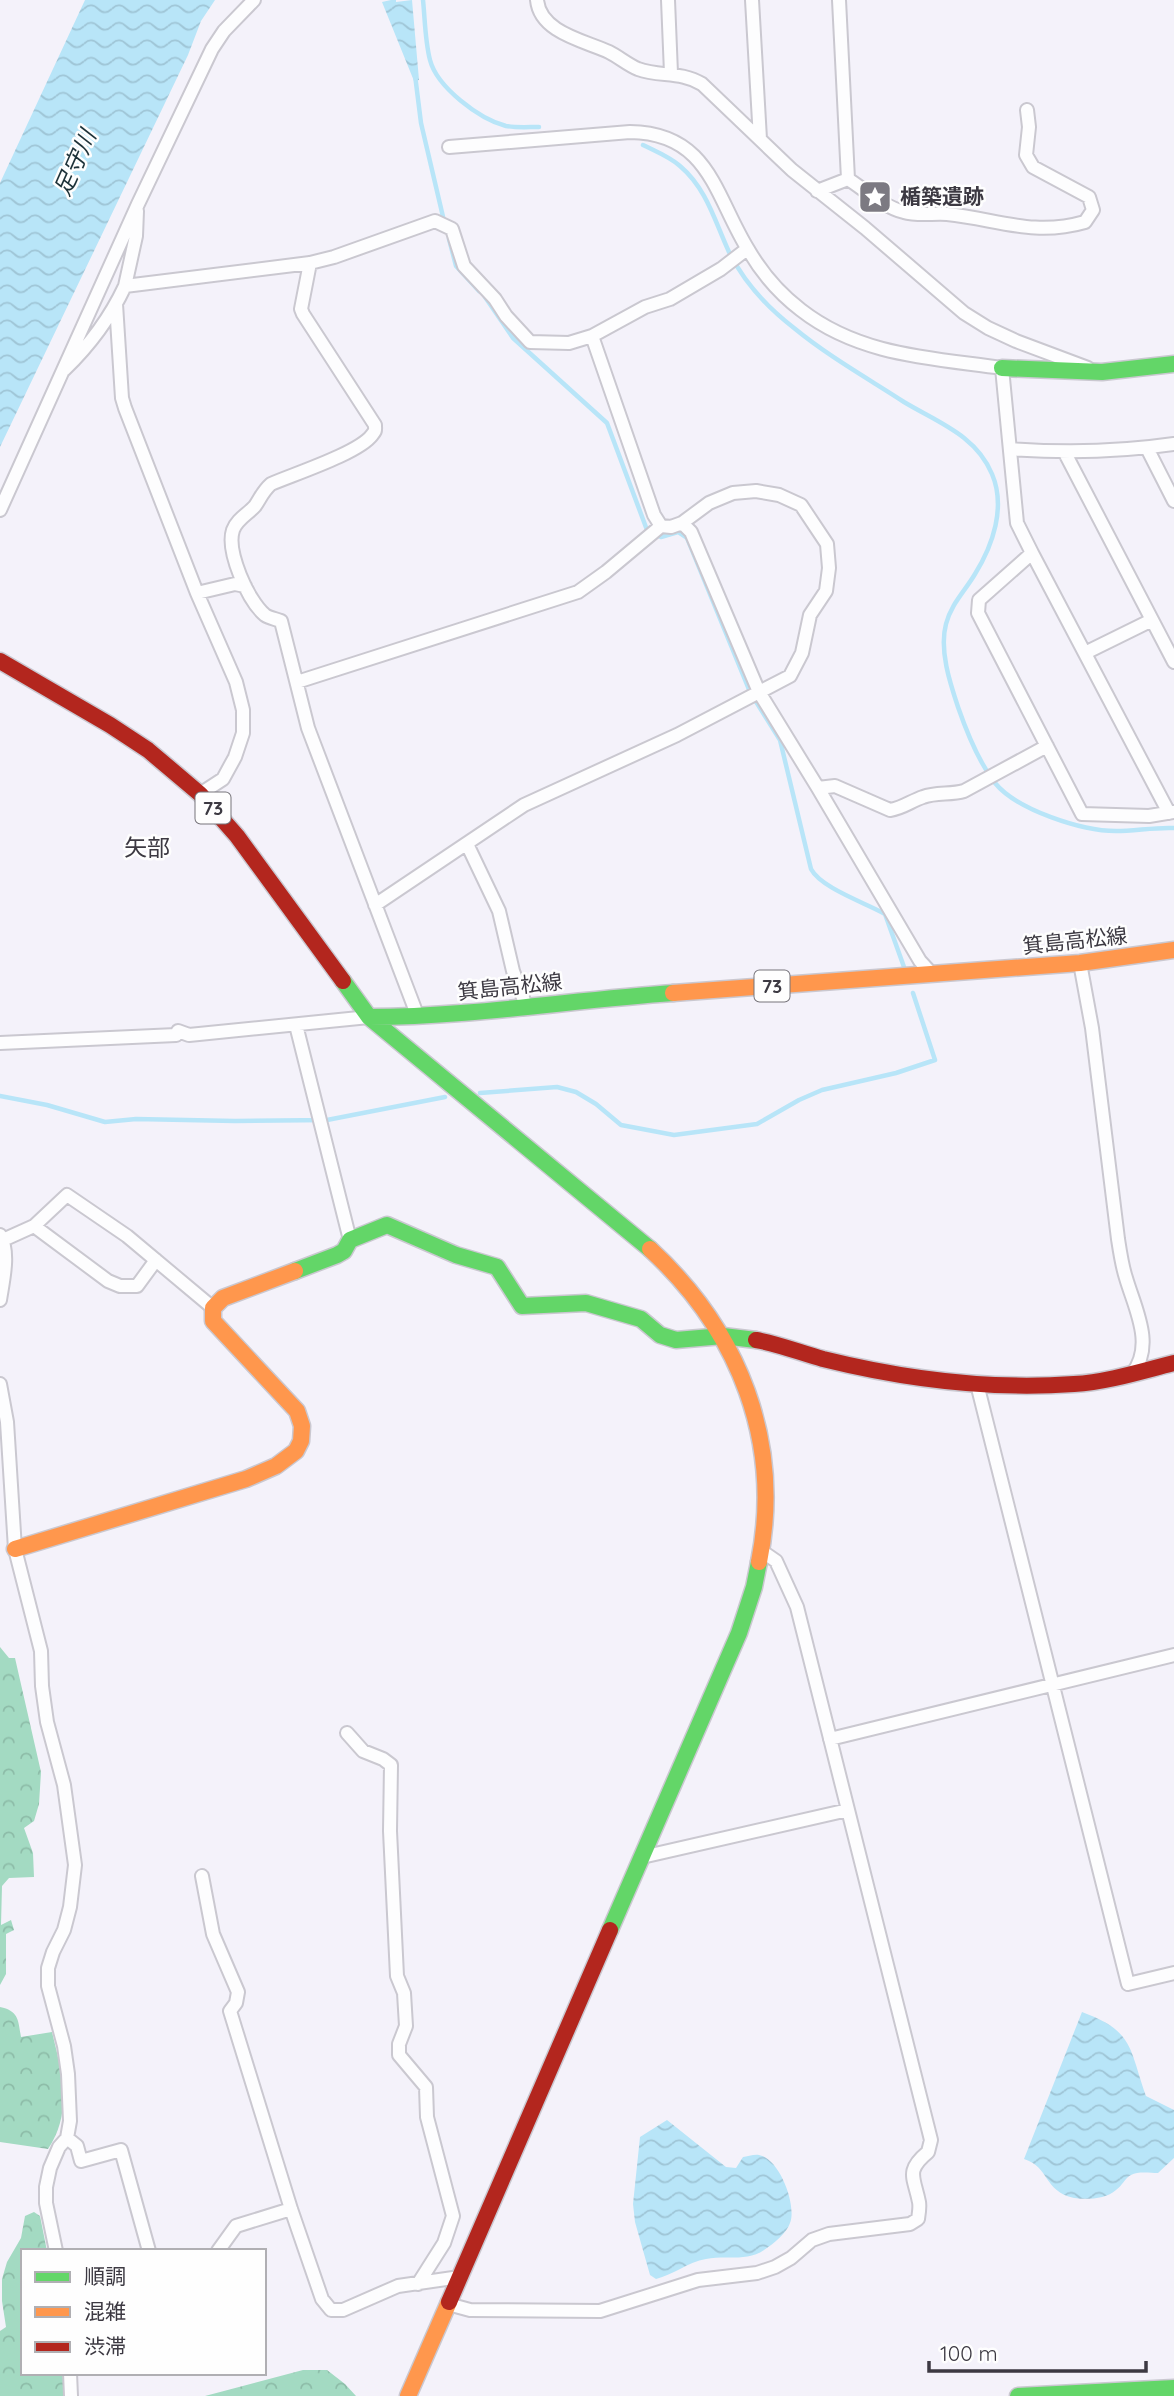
<svg xmlns="http://www.w3.org/2000/svg" width="1174" height="2396" viewBox="0 0 1174 2396" font-family="Quicksand,'Noto Sans JP',sans-serif">
  <defs>
    <pattern id="forest-crowns" width="20" height="18" patternUnits="userSpaceOnUse" patternTransform="scale(1.75)"><rect width="20" height="18" fill="#a3dac2"/><path d="M2 6a3 3 0 1 1 6 0M12 15a3 3 0 1 1 6 0" fill="none" stroke="#8dbca8"/></pattern>
    <pattern id="water-waves" width="16" height="10" patternUnits="userSpaceOnUse" patternTransform="scale(1.75)"><rect width="16" height="10" fill="#b8e5f8"/><path d="M0 5q4-4 8 0t8 0" fill="none" stroke="#9fc5d6"/></pattern>
  </defs>
  <rect width="100%" height="100%" fill="#f4f2fa"/>
  <path fill="url(#forest-crowns)" d="M0,1647L9,1658H15L41,1772L39,1804L34,1821L24,1828L33,1853L34,1877L9,1878L2,1886L1,1925L11,1920L14,1930L6,1934V1974L0,1985Z
    M0,2007C19,2011 18,2020 21,2037L52,2032C62,2073 73,2112 48,2149L0,2142Z
    M34,2212L40,2216L47,2251H23V2373H63L64,2396H0V2331L6,2327L2,2301V2279L7,2262L21,2238L25,2216Z
    M303,2370H327L345,2384L356,2396H205Z"/>
  <path fill="url(#water-waves)" d="M85,0H215L201,21L188,55L0,447V183Z
    M391,0H396V2L412,0L419,80L414,81L382,2Z
    M1082,2012C1134,2031 1129,2048 1146,2096L1174,2110V2158L1158,2173C1150,2173 1138,2171 1131,2175C1125,2178 1122,2186 1116,2190C1106,2199 1087,2200 1074,2198C1043,2191 1050,2167 1024,2159Z
    M667,2120L726,2167L736,2168L743,2157C747,2157 754,2154 759,2155C780,2159 797,2206 790,2223C787,2233 773,2244 764,2250C747,2262 725,2255 706,2259C688,2262 673,2275 656,2279L650,2275L635,2222L633,2204L640,2137Z"/>
  <g fill="none" stroke-linecap="round" stroke-linejoin="round">
    <path stroke="#b8e5f8" stroke-width="4.5" d="M423,0C425,19 425,41 430,60C437,87 479,119 506,126C516,128 528,127 539,127
      M415,75L421,123L444,221
      M643,145C655,151 670,157 680,166C707,189 715,222 729,252C744,282 768,308 794,328C828,356 867,378 904,402C937,422 976,435 992,474C1006,507 993,545 975,574C965,591 951,604 946,624C939,650 950,683 958,707C967,733 978,761 995,783C1017,810 1082,831 1116,831C1135,831 1155,827 1174,828
      M449,239L456,266L479,291
      M485,297L513,338L607,423L647,530L661,537L678,532L687,538L750,692L780,740L811,869C821,888 866,903 885,914L904,967
      M480,1093L557,1087L576,1092L596,1104L621,1125L674,1135L757,1124L799,1100L822,1090L896,1073L935,1060L913,993
      M0,1096L47,1105L105,1122L136,1119L235,1121L327,1120L445,1097"/>
    <defs>
      <path id="street" d="M537,0C540,33 586,41 609,52C619,57 628,65 638,69C660,77 680,71 702,84L792,170L865,228L964,313L988,328L1016,341L1088,368
        M668,0L671,73
        M752,0L760,139
        M449,147L630,132C710,133 715,197 749,251C762,273 780,294 801,310C860,356 932,358 1002,368L1017,523L1032,553L979,600L978,613L1082,814L1149,816L1174,812
        M848,179C865,190 884,207 904,212C917,216 933,213 947,214C997,219 1033,237 1085,222L1093,210L1089,197L1033,167L1026,155L1029,127L1027,110
        M817,191L848,179L839,0
        M310,263L301,309L303,314L375,425C375,431 376,430 372,435C359,453 294,474 271,484C263,491 261,497 255,506C248,514 237,519 233,530C226,551 248,601 265,615C269,618 276,619 281,621L308,728L418,1017
        M125,286L136,236L137,211
        M116,304L122,398L125,408L197,593L236,682L243,710V733L235,757L223,779L200,794
        M592,336L645,307L670,299L721,269L747,249
        M64,370C90,345 110,318 125,286L310,263L334,257L435,221L452,229L464,266L495,299L506,316L530,342L569,343L592,336L654,515L661,526
        M1147,448L1174,501
        M1010,449C1065,453 1119,452 1174,444
        M1065,453L1174,662
        M0,510L138,204L212,49L224,31L254,0
        M682,523L691,532L759,692L818,788L920,961L932,974
        M1032,553L1169,813
        M197,593L235,584L245,586
        M1085,653L1152,620
        M297,682L578,592L606,572L661,526L671,527L682,523L709,503L733,493L756,491L779,495L801,505L827,544L829,568L826,591L810,615L802,653L790,676L677,735L524,805L375,905
        M818,788L835,786L890,810C903,808 911,801 923,797C936,792 951,795 964,791L1047,746
        M467,844L499,911L513,971L526,1006
        M1080,963L1092,1028L1118,1239C1120,1252 1122,1266 1126,1278C1135,1309 1155,1345 1132,1374
        M296,1025L350,1240
        M0,1043L176,1035L178,1031L189,1035L369,1017
        M34,1226L108,1281L120,1286H137L156,1260
        M3,1240L34,1226L67,1195L127,1236L213,1308
        M0,1300C3,1280 10,1253 0,1235
        M0,1384L7,1422L15,1549L41,1651L42,1686L47,1722L64,1785L75,1865L70,1907L64,1930L53,1952L48,1968V1986L64,2046L68,2074L70,2121L67,2138L59,2147L50,2168L46,2187V2203L56,2251
        M977,1384L1128,1984L1174,1973
        M347,1733L363,1751L383,1759L391,1765L390,1831L397,1976L404,1993L406,2026L399,2044V2055L426,2087L427,2117L453,2216L444,2243L418,2284
        M830,1739L1174,1655
        M642,1857L848,1810
        M202,1876L213,1934L238,1992L236,2003L230,2011L291,2209L322,2299L331,2310H343L398,2286L460,2277
        M67,2138L77,2146L81,2161L121,2150L149,2251
        M218,2251L236,2226L291,2209
        M448,2304L470,2310L600,2311L698,2280L757,2273L775,2267L791,2258L812,2240L829,2234L910,2224L918,2219C919,2213 920,2207 919,2202C914,2177 905,2171 928,2152L931,2140L797,1607L776,1561L763,1552
        M70,2373L71,2396"/>
      <path id="fast" d="M1002,368L1102,372L1174,364
        M343,981L369,1017C470,1017 572,1000 673,993
        M369,1017L650,1249
        M295,1271L337,1255L344,1251L350,1240L387,1225L456,1255L497,1267L522,1306L586,1303L641,1319L660,1335L676,1340L723,1336L756,1340
        M610,1930L739,1633L754,1587L759,1562
        M1018,2396L1174,2388"/>
      <path id="slow" d="M673,993L1080,963L1174,950
        M650,1249C739,1331 783,1442 759,1562
        M15,1549L246,1479L276,1466L296,1451L301,1441L302,1426L297,1411L213,1321V1308L223,1298L295,1271
        M408,2396L449,2302"/>
      <path id="jam" d="M0,661L110,725L148,750L200,794L237,836L343,981
        M756,1340C779,1344 801,1353 823,1359C904,1379 991,1390 1074,1384C1108,1382 1142,1371 1174,1363
        M449,2302L610,1930"/>
    </defs>
    <use href="#street" stroke="#cac8d0" stroke-width="16"/>
    <use href="#fast" stroke="#cac8d0" stroke-width="19"/>
    <use href="#slow" stroke="#cac8d0" stroke-width="19"/>
    <use href="#jam" stroke="#cac8d0" stroke-width="19"/>
    <use href="#street" stroke="#fdfdfe" stroke-width="12"/>
    <use href="#fast" stroke="#63d668" stroke-width="16"/>
    <use href="#slow" stroke="#ff974d" stroke-width="16"/>
    <use href="#jam" stroke="#b3261e" stroke-width="16"/>
  </g>
  <defs>
    <symbol id="sight-square" viewBox="-11 -11 22 22"><rect x="-9" y="-9" width="18" height="18" rx="4" fill="#7c7a82" stroke="#fefefe"/><path d="M0-6L1.8-2.2L6-1.7L2.9 1.2L3.7 5.4L0 3.3L-3.7 5.4L-2.9 1.2L-6-1.7L-1.8-2.2Z" fill="#fff"/></symbol>
  </defs>
  <g fill-rule="evenodd">
    <use href="#sight-square" x="856" y="178" width="38" height="38"/>
  </g>
  <g text-anchor="middle" stroke-width="5" stroke-linejoin="round" paint-order="stroke">
    <g fill="#fefefe" stroke="#76747a" stroke-width="2">
      <rect x="195.5" y="792.5" width="35" height="31" rx="5"/>
      <rect x="754.5" y="970.5" width="35" height="31" rx="5"/>
    </g>
    <g font-size="19" font-weight="bold" fill="#3c3942">
      <text x="213" y="815">73</text>
      <text x="772" y="993">73</text>
    </g>
    <g font-size="21" font-weight="bold" fill="#3c3942" stroke="#fefefe" text-anchor="start">
      <text x="900" y="204">楯築遺跡</text>
    </g>
    <g font-size="21" fill="#3c3942" stroke="#fefefe">
      <text transform="translate(1075 941) rotate(-6)" y="7">箕島高松線</text>
      <text transform="translate(510 987) rotate(-6)" y="7">箕島高松線</text>
    </g>
    <g font-size="23" font-style="italic" fill="#1d3239" stroke="#fefefe">
      <text transform="translate(75 163) rotate(-66)" y="8">足守川</text>
    </g>
    <g font-size="23" fill="#3c3942" stroke="#fefefe">
      <text x="147" y="856">矢部</text>
    </g>
  </g>
  <rect x="21" y="2249" width="245" height="126" fill="#fefefe" stroke="#b0afb3" stroke-width="2"/>
  <rect x="35" y="2272" width="35" height="10" fill="#63d668" stroke="#b0afb3" stroke-width="2"/>
  <text x="84" y="2284" font-size="21" fill="#3c3942">順調</text>
  <rect x="35" y="2307" width="35" height="10" fill="#ff974d" stroke="#b0afb3" stroke-width="2"/>
  <text x="84" y="2319" font-size="21" fill="#3c3942">混雑</text>
  <rect x="35" y="2342" width="35" height="10" fill="#b3261e" stroke="#b0afb3" stroke-width="2"/>
  <text x="84" y="2354" font-size="21" fill="#3c3942">渋滞</text>
  <path d="M929 2361v10h217v-10" fill="none" stroke="#3c3942" stroke-width="3.5"/>
  <text x="940" y="2361" font-size="21" fill="#3c3942" stroke="#fefefe" stroke-width="5" paint-order="stroke">100 m</text>
</svg>
